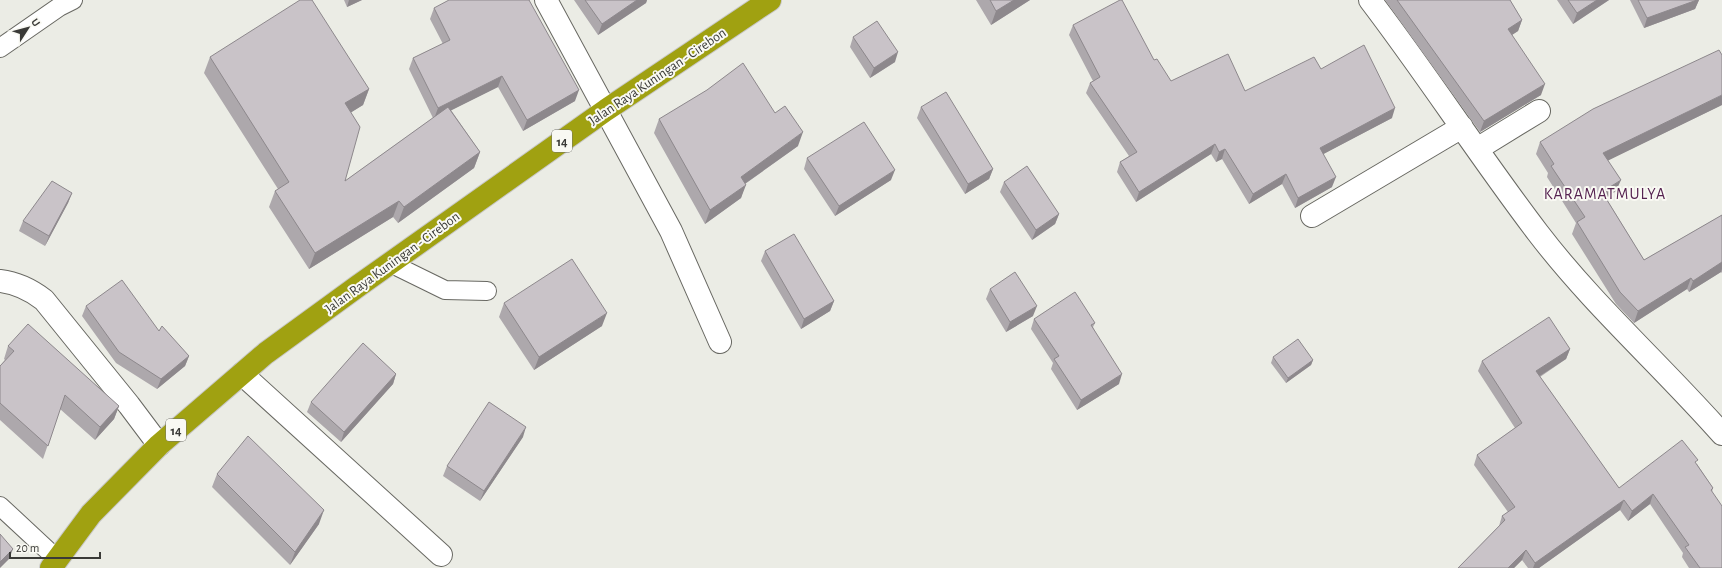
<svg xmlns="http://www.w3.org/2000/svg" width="1722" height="568" viewBox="0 0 1722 568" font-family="'Alegreya Sans',sans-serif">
  <rect width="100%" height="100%" fill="#ebece5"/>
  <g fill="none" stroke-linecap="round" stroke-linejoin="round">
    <defs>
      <path id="lane" d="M0,48L59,7L73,0
        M390,263L445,290L487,291
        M0,506L57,559"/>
      <path id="street" d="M546,0L671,231L720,342
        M1370,0C1428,76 1480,157 1538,233C1593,305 1662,366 1722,434
        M1477,149L1539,111
        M1312,216L1462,127
        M0,281C17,283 31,290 44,300L129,405L159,445
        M242,374L441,555"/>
      <path id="highway" d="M51,568L91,514L159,445L266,353L358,286L606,110L770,0"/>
    </defs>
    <use href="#lane" stroke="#686862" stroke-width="20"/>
    <use href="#street" stroke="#686862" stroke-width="24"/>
    <use href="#highway" stroke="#c8c8c7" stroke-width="24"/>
    <use href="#lane" stroke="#fff" stroke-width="18"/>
    <use href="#street" stroke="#fff" stroke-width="22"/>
    <use href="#highway" stroke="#a0a111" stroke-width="22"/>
  </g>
  <path fill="#ada8ac" d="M344,0H362L347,7Z
    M529,0L575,101L523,131L498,87L451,110L480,152L474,168L398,223L393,217L309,269L269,207L275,191L278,189L204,73L210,57L369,89L363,105L351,112L345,181L433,118L409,69L413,58L443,44L430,19L434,8L530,0Z
    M574,0H647L646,3L598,35Z
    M976,0H1030L991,25Z
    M1385,0H1510L1522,20L1518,31L1512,35L1541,95L1480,132Z
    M1557,0H1609L1573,24Z
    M1630,0H1699L1695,9L1644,28Z
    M1073,25L1154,60L1171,81L1245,91L1321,69L1392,118L1323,154L1332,187L1295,208L1282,184L1249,204L1222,159L1216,162L1211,154L1136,202L1117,172L1120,162L1129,156L1086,93L1090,83L1093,81L1069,35Z
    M853,37L895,62L870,78L850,47Z
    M1722,105L1608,160L1616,191L1606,198L1644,260L1722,215V273L1721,272L1689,292L1687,289L1634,323L1616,304L1572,234L1576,223L1547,177L1548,173L1536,154L1540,142Z
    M921,107L993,169L989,179L965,194L917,118Z
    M659,119L798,146L745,184L741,198L705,224L654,133Z
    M807,158L891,180L835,216L804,169Z
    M1004,182L1059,214L1055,224L1032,240L1000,192Z
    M72,193L68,203L45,246L19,231L23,221Z
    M765,251L834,301L830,311L801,329L761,261Z
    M990,289L1033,316L1006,332L986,299Z
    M504,303L602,326L534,370L499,317Z
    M86,306L159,331L189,356L185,366L157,389L116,363L82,316Z
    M1034,319L1095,323L1093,327L1119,384L1077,410L1051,369L1053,363L1031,329Z
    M8,346L119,406L114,419L95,440L60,409L43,459L0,420V366L5,360L4,359Z
    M1570,349L1566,359L1540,377L1619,488L1697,464L1713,488L1712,492L1722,568H1689L1682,557L1683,553L1650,504L1628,521L1620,510L1539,568H1528L1522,560L1514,568H1458L1499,526L1502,516L1508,512L1474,465L1477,455L1515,428L1478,371L1482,361Z
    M1273,357L1313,360L1311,365L1286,383L1271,363Z
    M396,374L393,384L341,442L307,412L311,402Z
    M523,437L480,501L443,476L447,466Z
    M217,474L319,524L290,565L212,487Z"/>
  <path fill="#8d888c" d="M349,0H362L347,7Z
    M637,0H647L646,3L598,35L602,24Z
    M1014,0H1030L991,25L996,11Z
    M1597,0H1609L1573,24L1577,13Z
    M1697,0H1699L1695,9L1644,28L1647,18Z
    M1522,20L1518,31L1504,40L1508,29Z
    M898,52L895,62L870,78L874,68Z
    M502,76L498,87L434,119L438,108Z
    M1545,84L1541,95L1480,132L1484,121Z
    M369,89L363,105L339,120L345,103Z
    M579,90L575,101L523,131L527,120Z
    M1722,95V105L1599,165L1603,153Z
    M1395,108L1392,118L1316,158L1320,148Z
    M803,132L798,146L736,190L741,177Z
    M1215,144L1211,154L1136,202L1139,192Z
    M1225,149L1222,159L1216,162L1219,152Z
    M480,152L474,168L398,223L404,207Z
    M993,169L989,179L965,194L968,184Z
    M895,170L891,180L835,216L839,206Z
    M1286,174L1282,184L1249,204L1253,194Z
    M1336,177L1332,187L1295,208L1298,198Z
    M1621,180L1616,191L1598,204L1602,192Z
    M746,185L741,198L705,224L710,210Z
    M72,193L68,203L45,246L49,236Z
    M399,201L393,217L309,269L315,253Z
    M1059,214L1055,224L1032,240L1036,230Z
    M1722,262V269L1721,272L1689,292L1693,281Z
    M1691,278L1687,289L1634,323L1638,311Z
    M834,301L830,311L801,329L804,319Z
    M1037,306L1033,316L1006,332L1010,322Z
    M607,313L602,326L534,370L539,357Z
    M1570,349L1566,359L1532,381L1536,371Z
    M189,356L185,366L157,389L161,379Z
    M1313,360L1311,365L1286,383L1288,378Z
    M396,374L393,384L341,442L344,432Z
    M1122,374L1119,384L1077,410L1081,400Z
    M119,406L114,419L95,440L100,427Z
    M526,427L523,437L480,501L484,491Z
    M1653,494L1650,504L1628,521L1632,511Z
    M1624,500L1620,510L1539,568H1533L1535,563Z
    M324,510L319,524L290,565L295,552Z
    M13,549L9,559L0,568V562Z
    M1526,550L1522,560L1514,568H1508Z"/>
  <path fill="#c9c3c8" stroke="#8d888c" d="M300,0H312L369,89L345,103L360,127L345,181L448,107L480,152L404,207L399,201L315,253L275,191L289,182L210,57Z
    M449,0H529L579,90L527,120L502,76L438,108L413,58L450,40L434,8Z
    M585,0H637L602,24Z
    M990,0H1014L996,11Z
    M1120,0H1122L1154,60L1157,59L1171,81L1228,54L1245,91L1314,57L1321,69L1364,45L1395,108L1320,148L1336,177L1298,198L1286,174L1253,194L1225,149L1219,152L1215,144L1139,192L1120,162L1137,152L1090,83L1100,77L1073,25Z
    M1397,0H1510L1522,20L1508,29L1545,84L1484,121Z
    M1568,0H1597L1577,13Z
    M1638,0H1697L1647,18Z
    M877,21L898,52L874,68L853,37Z
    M1719,50L1722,55V95L1603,153L1621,180L1602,192L1644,260L1722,215V262L1693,281L1691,278L1638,311L1620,292L1577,222L1585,217L1551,166L1554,164L1540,142L1593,109Z
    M743,63L775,113L785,106L803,132L741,177L746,185L710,210L659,119L707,90Z
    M946,92L993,169L968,184L921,107Z
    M864,122L895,170L839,206L807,158Z
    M1027,166L1059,214L1036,230L1004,182Z
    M52,181L72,193L49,236L23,221Z
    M794,234L834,301L804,319L765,251Z
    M572,259L607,313L539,357L504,303Z
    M1015,272L1037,306L1010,322L990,289Z
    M122,280L159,331L162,326L189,356L161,379L119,352L86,306Z
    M1075,292L1095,323L1091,325L1122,374L1081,400L1054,359L1059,356L1034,319Z
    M1549,317L1570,349L1536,371L1619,488L1682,440L1698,460L1695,462L1713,488L1711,490L1722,506V568H1700L1685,547L1689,545L1653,494L1632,511L1624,500L1535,563L1526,550L1508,568H1458L1505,520L1502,516L1515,507L1477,455L1522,423L1482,361Z
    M28,324L119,406L100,427L65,395L48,446L0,403V366L14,351L8,346Z
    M1298,339L1313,360L1288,378L1273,357Z
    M363,343L396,374L344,432L311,402Z
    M489,402L526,427L484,491L447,466Z
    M248,436L324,510L295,552L217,474Z
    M0,534L13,549L0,562Z"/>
  <g text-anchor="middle" stroke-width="4" stroke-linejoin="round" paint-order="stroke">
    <g fill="#f9f9f3" stroke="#73736f" stroke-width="1">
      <rect x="552" y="130" width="20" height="22" rx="3"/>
      <rect x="166" y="419" width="20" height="22" rx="3"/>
    </g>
    <g font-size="13" font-weight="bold" fill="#3a3a37">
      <text x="562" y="146">14</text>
      <text x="176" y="435">14</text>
    </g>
    <g font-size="14" fill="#3a3a37" stroke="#f9f9f3">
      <text transform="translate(657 76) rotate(-34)" y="5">Jalan Raya Kuningan - Cirebon</text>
      <text transform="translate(392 262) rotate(-36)" y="5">Jalan Raya Kuningan - Cirebon</text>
    </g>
    <g font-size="16" letter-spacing="1" fill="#552250" stroke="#f9f9f3">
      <text x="1605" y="199">KARAMATMULYA</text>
    </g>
  </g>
  <g transform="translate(28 28) rotate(54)" stroke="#f9f9f3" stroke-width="3" paint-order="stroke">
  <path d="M0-3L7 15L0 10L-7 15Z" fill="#3a3a37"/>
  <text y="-6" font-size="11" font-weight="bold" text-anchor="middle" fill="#3a3a37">U</text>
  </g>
  <path d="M10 552v6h90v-6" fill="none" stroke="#3a3a37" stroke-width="2"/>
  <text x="16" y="552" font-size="12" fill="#3a3a37" stroke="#f9f9f3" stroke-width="3" paint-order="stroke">20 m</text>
</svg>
